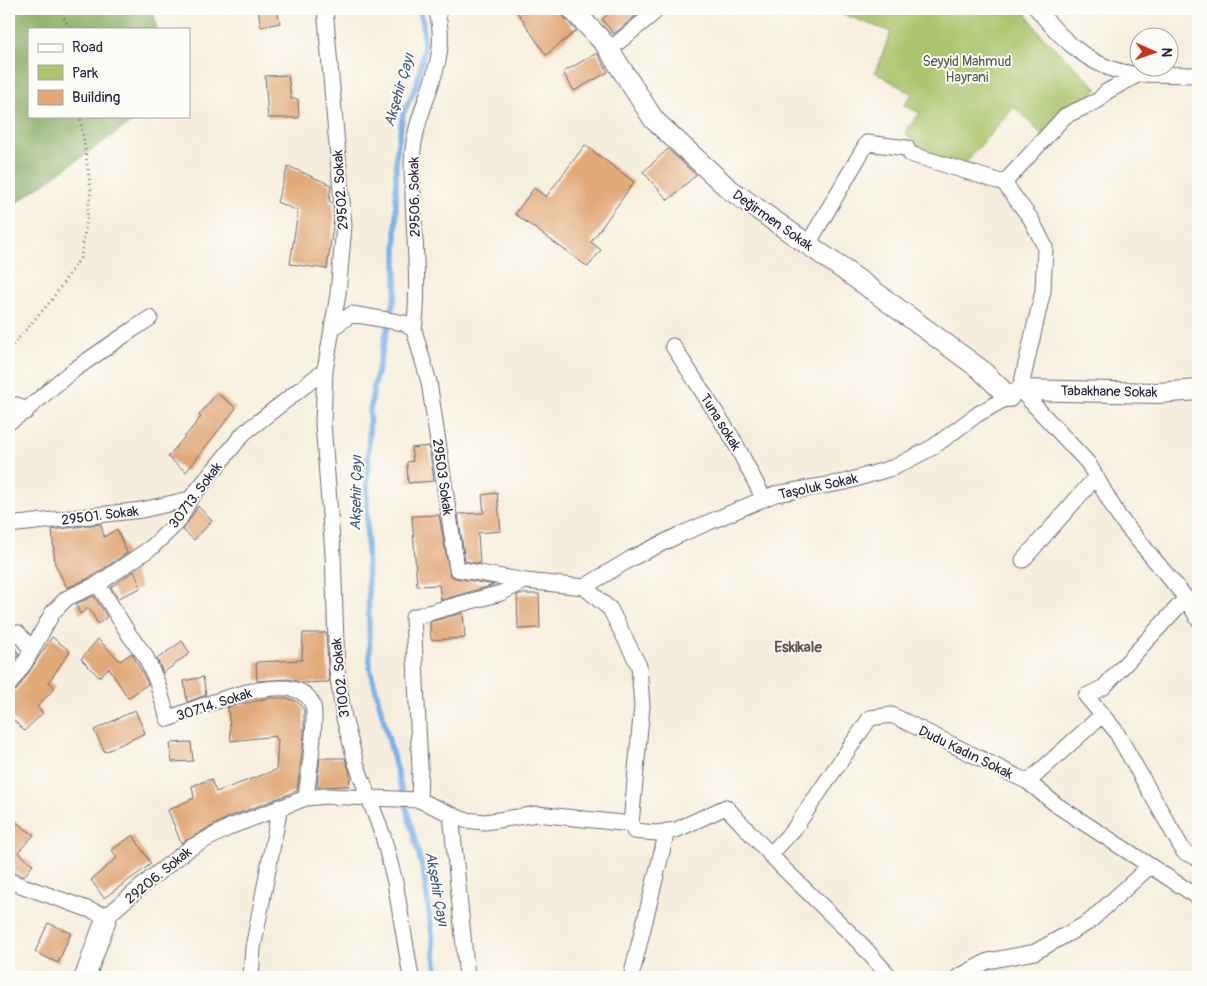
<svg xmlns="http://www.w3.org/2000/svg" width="1207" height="986" viewBox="0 0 1207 986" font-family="Pangolin,sans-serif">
  <rect width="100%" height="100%" fill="#fdfcf7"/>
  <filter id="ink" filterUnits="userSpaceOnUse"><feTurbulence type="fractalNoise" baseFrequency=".02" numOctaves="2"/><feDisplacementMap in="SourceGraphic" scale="10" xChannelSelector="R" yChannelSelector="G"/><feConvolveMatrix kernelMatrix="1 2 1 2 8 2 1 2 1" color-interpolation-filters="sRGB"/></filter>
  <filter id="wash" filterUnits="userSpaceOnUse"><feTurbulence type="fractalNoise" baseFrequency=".0096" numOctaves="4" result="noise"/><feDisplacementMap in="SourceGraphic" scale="20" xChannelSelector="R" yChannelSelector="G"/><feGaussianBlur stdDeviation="1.12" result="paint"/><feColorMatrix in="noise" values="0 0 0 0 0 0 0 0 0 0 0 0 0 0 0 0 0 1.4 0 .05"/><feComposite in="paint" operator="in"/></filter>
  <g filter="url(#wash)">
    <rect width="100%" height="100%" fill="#f6eedc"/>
    <path fill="#aac56c" stroke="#667454" d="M829,9H1023L1042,36L1098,89L1043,136L1014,107L961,168L923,155L905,133L920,113L904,105L912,94L875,72L891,32Z"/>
    <path fill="#87aa60" stroke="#54664e" d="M9,9H153L157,29H29V116H140L9,208Z"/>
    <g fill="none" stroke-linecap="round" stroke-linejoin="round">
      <path stroke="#79b1e9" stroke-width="5.5" d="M419,9L423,22L424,50L417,84L403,114L396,157V292L374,386L370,411L367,484V546L370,668L424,875L438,977"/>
    </g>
    <g id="blocks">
      <path fill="#e1a878" d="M258,9H277L280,23L261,27Z
        M515,9H557L576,31L546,55Z
        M614,9H644L614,34L602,19Z
        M597,53L608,72L574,91L563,72Z
        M288,75L291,99H298L299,118H268L265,76Z
        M585,145L634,182L591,242L601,250L588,267L515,214L534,188L546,197Z
        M668,149L696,175L668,200L643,172Z
        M288,166L331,185L329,201L333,203L334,219L327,269L290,264L298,211L277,202Z
        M217,393L236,408L186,472L168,457L201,417L199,415Z
        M429,446L434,481L408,483L407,462L413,461L411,448Z
        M497,493L501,531L478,533L480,564L465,561L458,514L484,513L482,495Z
        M198,506L212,521L194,540L183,530Z
        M439,515L450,575L455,578L494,585L441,600L439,585L417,586L412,516Z
        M101,524L104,537L117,529L127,553L93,576L67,588L55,564L52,530Z
        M134,571L141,588L118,598L111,587Z
        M520,594H539L540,628L518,629L517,595Z
        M94,596L107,617L98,624L89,608L80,614L76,604Z
        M463,613L465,638L431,640L430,622Z
        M303,633H326L329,682L302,683L289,679L257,681L256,662L302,660Z
        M52,637L70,651L49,682L55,688L37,707L43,713L24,731L9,715V694L17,690Z
        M98,639L120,661L132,653L148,684L128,698L109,668L99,677L81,659Z
        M9,641L19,654L9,669Z
        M182,641L190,653L163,673L157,659Z
        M203,677L206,695L187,702L184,681Z
        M269,698H287L298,702L304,710V736L297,791L229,817L181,843L168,810L194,798L192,786L211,779L216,792L276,770L278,739H275L276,736L231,741L228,707Z
        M135,710L145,733L105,752L94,730Z
        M191,742L193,761L172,762L170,743Z
        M320,758H345L350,773L349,786L317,787Z
        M9,817L34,835L18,852L33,865L24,876L9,870Z
        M133,835L151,864L104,898L91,880L117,858L112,850Z
        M48,923L71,933L58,963L35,952Z"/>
    </g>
  </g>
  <g filter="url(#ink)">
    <use href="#blocks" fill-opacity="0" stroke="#6c6973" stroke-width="1"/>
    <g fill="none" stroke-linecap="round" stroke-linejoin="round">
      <defs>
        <path id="minor" d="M325,9L344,225L338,294L325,370L323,423L333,554L337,671L344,718L356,763L383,836L395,882L411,977
          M1037,9C1062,40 1096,73 1139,74
          M609,50L654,13
          M1004,183L1065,116L1099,100L1106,92L1139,74L1198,75
          M808,244L867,143L907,148L910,154L1004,183L1031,219L1045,247L1043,291L1020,390
          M332,328L352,314L404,323L414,330L429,382L457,569L525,581
          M414,330C420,286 414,238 413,194C412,175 411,156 415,137C424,91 451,58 436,9
          M673,346L733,439L764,499
          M1020,390L1088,463L1119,517L1186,598L1198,619
          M9,408L17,405L26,412
          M9,422C33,408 51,386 74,370C99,352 125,335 150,318
          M9,525L142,510L190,499
          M1023,560L1096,477
          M98,584L130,636L145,655L157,682L168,719C195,709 300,663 313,706C317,720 308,779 306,798
          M584,587L632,558L679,535L775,494L845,482L895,467L933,447L978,414L1017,392
          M1186,598L1104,687L1086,696L1115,730L1184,852L1198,858
          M9,632L18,633L32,650
          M9,685L24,664L53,612L67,598L98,584L152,547L178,522L190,499L244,433L325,370
          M1028,782L1102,715
          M419,800L420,768L413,617L501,593L525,581L584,587L610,609L639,666L642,706L631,824
          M451,814L467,977
          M770,855L794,829L870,718L892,715L1028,782L1058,806L1198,897
          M9,881L107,916L150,879L190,848L232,826L306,798L325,796L419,800L464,820L485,822L537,814L631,824L634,831L657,833L676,830L726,807L783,868L859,942L890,977
          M251,977L253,948L280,807
          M631,977L667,831
          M958,977L988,961L1035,952L1089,922L1150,866"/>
        <path id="tertiary" d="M572,9L606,45L654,120L729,189L864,284L980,369L1009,397
          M1020,390L1158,393L1198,390
          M85,977L107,916"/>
      </defs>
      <use href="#minor" stroke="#6c6973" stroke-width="17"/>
      <use href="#tertiary" stroke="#6c6973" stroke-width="22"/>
      <path stroke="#6c6973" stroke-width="3" stroke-dasharray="1 4" stroke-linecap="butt" d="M59,9L70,29
        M9,349L50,302L81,257L91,190L80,116"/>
      <use href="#minor" stroke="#fff" stroke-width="15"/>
      <use href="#tertiary" stroke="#fff" stroke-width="20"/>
    </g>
  </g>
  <g text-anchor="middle" stroke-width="4" stroke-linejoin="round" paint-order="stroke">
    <g font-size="14" fill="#525b4c" stroke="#fdfcf7">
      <text x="967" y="66">Seyyid Mahmud<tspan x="967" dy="16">Hayrani</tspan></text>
    </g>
    <g font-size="14" fill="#22223b" stroke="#fdfcf7">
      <text transform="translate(340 190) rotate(-94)" y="5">29502. Sokak</text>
      <text transform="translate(414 197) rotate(-91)" y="5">29506. Sokak</text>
      <text transform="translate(773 220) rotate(35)" y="5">Değirmen Sokak</text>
      <text transform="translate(1109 391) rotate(1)" y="5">Tabakhane Sokak</text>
      <text transform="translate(721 422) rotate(58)" y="5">Tuna sokak</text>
      <text transform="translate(443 477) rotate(82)" y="5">29503 Sokak</text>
      <text transform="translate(818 486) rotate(-12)" y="5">Taşoluk Sokak</text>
      <text transform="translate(195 495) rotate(-53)" y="5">30713. Sokak</text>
      <text transform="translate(100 515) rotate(-7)" y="5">29501. Sokak</text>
      <text transform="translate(340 678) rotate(-96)" y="5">31002. Sokak</text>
      <text transform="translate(214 704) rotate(-18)" y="5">30714. Sokak</text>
      <text transform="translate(966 752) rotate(26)" y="5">Dudu Kadın Sokak</text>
      <text transform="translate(158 875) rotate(-39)" y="5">29206. Sokak</text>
    </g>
    <g font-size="15" font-style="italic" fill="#455b81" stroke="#fdfcf7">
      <text transform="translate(399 90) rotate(-74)" y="5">Akşehir Çayı</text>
      <text transform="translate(356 493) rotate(-89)" y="5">Akşehir Çayı</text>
      <text transform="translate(437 889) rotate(80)" y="5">Akşehir Çayı</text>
    </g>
    <g font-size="15" font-weight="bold" fill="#655150" stroke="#fdfcf7">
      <text x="798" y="652">Eskikale</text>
    </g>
  </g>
  <rect width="1207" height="986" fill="none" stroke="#fdfcf7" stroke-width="30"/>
  <rect x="28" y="28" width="162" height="90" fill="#fdfcf7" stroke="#a5a5ac"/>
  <rect x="38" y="44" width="25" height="8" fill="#ffffff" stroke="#a5a5ac"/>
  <text x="72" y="52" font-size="15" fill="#22223b">Road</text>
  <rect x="38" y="65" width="25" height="15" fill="#aac56c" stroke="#a5a5ac"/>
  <text x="72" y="78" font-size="15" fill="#22223b">Park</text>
  <rect x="38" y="90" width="25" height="15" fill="#e1a878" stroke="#a5a5ac"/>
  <text x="72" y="102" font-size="15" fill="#22223b">Building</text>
  <g transform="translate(1154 52) rotate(92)"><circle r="24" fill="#fdfcf7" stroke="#a5a5ac"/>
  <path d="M0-4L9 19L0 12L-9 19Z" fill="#c8321e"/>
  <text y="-8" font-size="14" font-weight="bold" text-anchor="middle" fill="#22223b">N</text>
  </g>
</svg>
